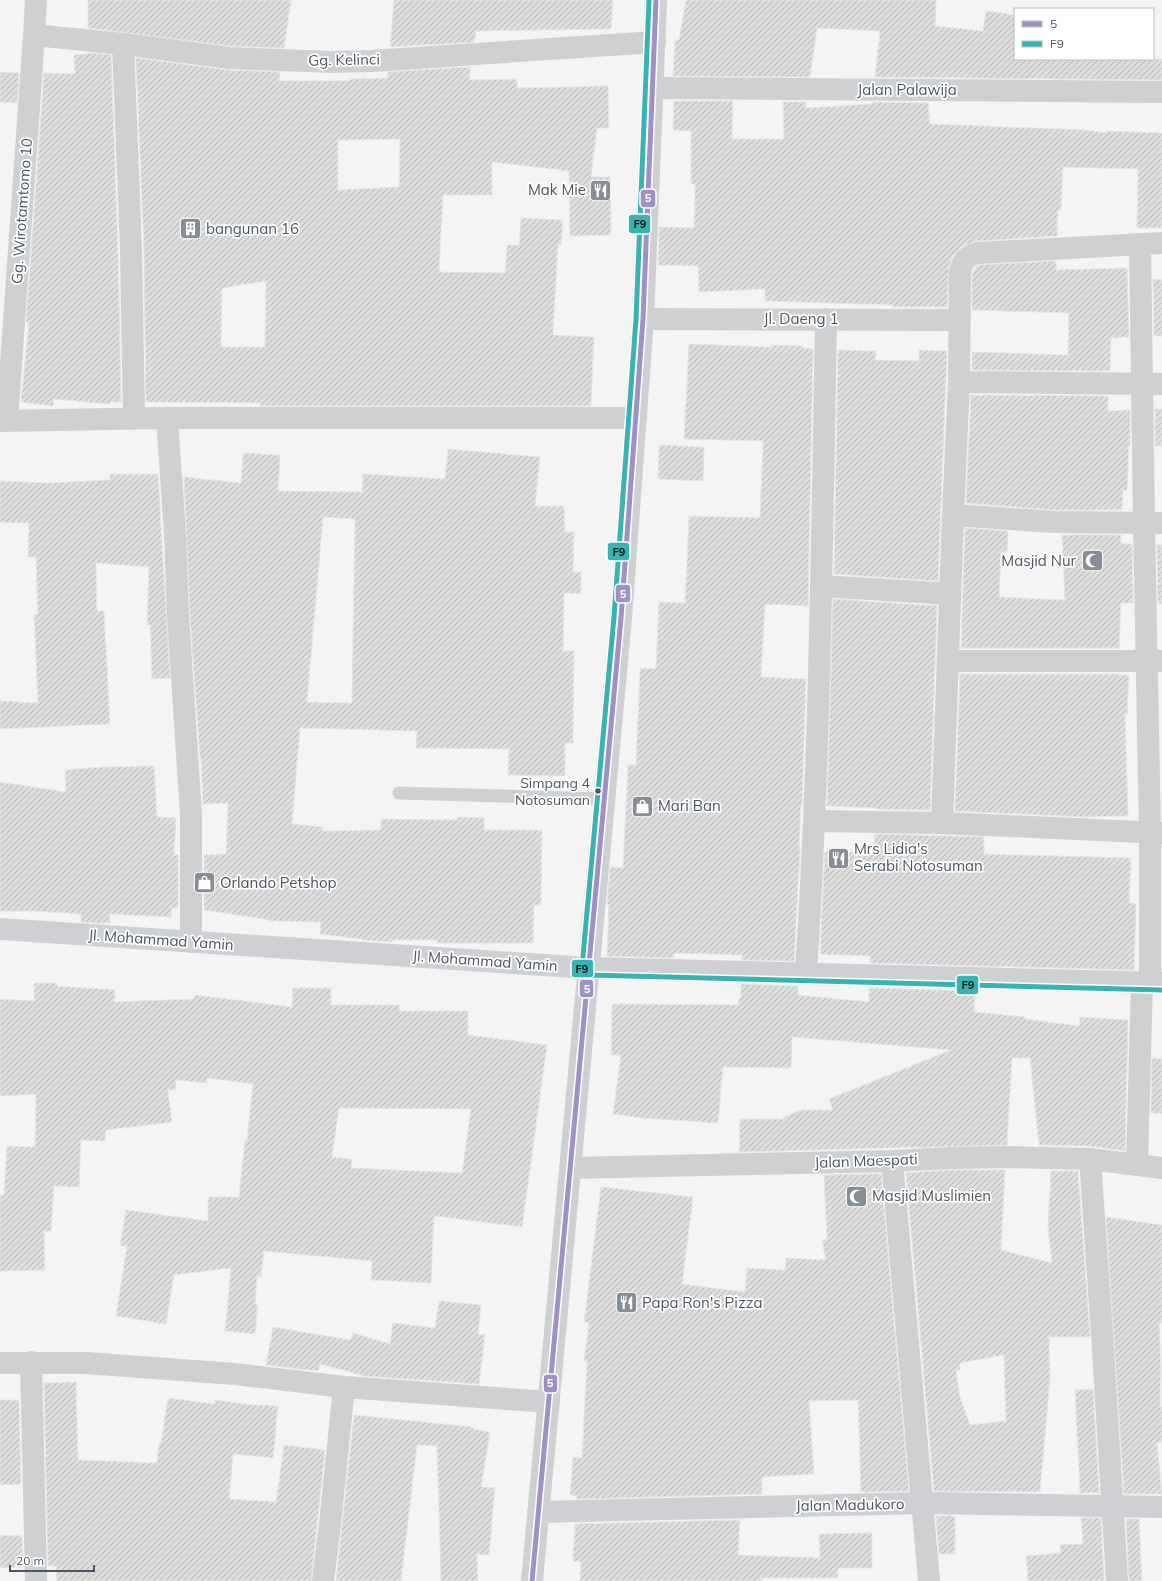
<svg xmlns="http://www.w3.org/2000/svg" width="1162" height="1581" viewBox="0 0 1162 1581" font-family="Mulish,sans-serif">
  <defs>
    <pattern id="building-hatch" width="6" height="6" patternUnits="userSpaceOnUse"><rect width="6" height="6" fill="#ddddde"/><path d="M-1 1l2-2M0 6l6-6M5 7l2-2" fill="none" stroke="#b5b6b7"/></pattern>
  </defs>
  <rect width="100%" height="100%" fill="#f4f4f4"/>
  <path fill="url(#building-hatch)" stroke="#e5e6e7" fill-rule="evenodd" d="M88,0H291L284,48L231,46L88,28Z
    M394,0H613L611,29L476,31L474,42L390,47Z
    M686,0H936L935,26L983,31L986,11L1015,15V59H1162V80L875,77L880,31L817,28L810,77L673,76L675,40H679Z
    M88,53L111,55L118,250L121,402H110V404L54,399L53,406L21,402L29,322H26L44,73L75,74L74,55L88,54Z
    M136,58L228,70L280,72L279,81H350V79L388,78V72L471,67L469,80L517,79V88L608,86L609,128H597L591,177H610L611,235L570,236L569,171L492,162V195H443L439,272L505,273L507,245H519L521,218L563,220L561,245L558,244L553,335L594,337L591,406H260V403L146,402L144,250ZM400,139L399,187L338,190V140ZM266,281L265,347H221L222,288Z
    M0,72L19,73L17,103L0,102Z
    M674,101H733L732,139H784L783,102H806L805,108L872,104V102L928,103L930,124L1086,130L1107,133V131L1162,133V228H1137L1138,169L1063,167L1061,210H1058L1057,236L977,241L961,247L953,255L949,266L947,307H892V305L765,301V289L699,292L698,266L658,265L659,227L694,228L695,184H691V131L673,130Z
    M1056,261V270L1127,268L1129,337L1111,338L1110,371L972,370V352L1068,355L1069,313L972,310V274L976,267L980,265Z
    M1153,279L1162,280V336H1154Z
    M689,344L771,347V345L803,346V348L813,349L808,606L765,604L761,677L806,679L802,805H801L799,849H800L794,961L742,960V955L674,953V958L607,956L609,905L607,904L610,867L623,868L628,765H636L640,668L656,669L659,602L685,603L689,516L760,518L763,441L684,439Z
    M838,350L876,351L875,360L919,361V350L947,351L938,581L834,574Z
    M971,395L1108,396V411L1130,410V445H1129L1127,490H1123L1122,510H1054L966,503Z
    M1155,409H1162V446H1155Z
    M659,445L704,447L703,481L658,479Z
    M448,449L540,457L535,506H564L565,532H574L573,572H581V594L564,593L563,651H574L573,743H565V776L508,775L509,749L416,748L417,731L300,728L292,824L323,827L322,831L381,830V819L457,820V817L484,818V830H542L541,905H534L533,943H437V940H392V942L362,940V939L320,934L321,922L270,921V920L204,910V855L226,854L228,803L203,804L201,759L200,758L190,615L184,477L241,483L243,453L280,455L278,491L362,492L363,474L445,479ZM323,517L355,519L352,703L307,702Z
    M110,474H158L170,678L152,679L150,625H147L149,567L96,563L97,611H104L110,724L0,729V701L38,703L34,615L38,614L36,557H28L29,523L0,522V481L47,483L110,480Z
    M965,528L1008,531L1007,552H1001L999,597L1065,600L1062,535H1121V543L1132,544L1133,603H1121L1119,648H961Z
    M1157,545H1162V604H1158Z
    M833,599L937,606L930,810L876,809V808L827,806Z
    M960,674H1118V675H1129L1127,714H1125L1128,816L1088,817L955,811Z
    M154,766L157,817L176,818L174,855H178V908H172L171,917L110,914V923H100L81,922V914L34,911H0V782L66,792L65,770L102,767Z
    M875,834L984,837V854L1131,858L1129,903L1136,904L1134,970L870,963V956L820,954L825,851L874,853Z
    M34,983H57V986L115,990L114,1002L194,999L195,995L292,1007L293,988H331V1005H400L399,1011H468V1035L547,1045L522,1227L434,1216L431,1283L371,1280L372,1261L264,1251L261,1276H257L255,1304L258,1305L255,1334L225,1331L231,1268L174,1275L166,1324L116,1316L127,1246H120L126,1210L208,1221V1197H239L245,1140H247L253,1084L207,1078V1083L175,1080L176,1090H168L172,1122L106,1130L105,1141L81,1140L79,1187L54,1186L51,1231H44L45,1270L0,1271V1195H4L7,1146L35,1147L36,1094L0,1096V999L34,1001ZM339,1108L471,1109L462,1173L351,1168L352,1159L332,1157Z
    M741,984L798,986V995L869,1002V988L975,991L974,1012L1025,1017V1019L1079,1026L1080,1017L1128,1020L1125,1151L1090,1146L1039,1145L1030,1058H1012L1007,1145L739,1152L740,1119H784V1117L801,1110H833L829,1099L951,1050L792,1037L791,1068L723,1067L718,1123L642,1118L613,1114L621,1055H611L612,1004L738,1005L739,998H741Z
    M1152,1058L1162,1059V1114L1151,1113Z
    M951,1170H1005L1001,1250L1052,1263L1048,1228L1051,1171H1078L1090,1337H1049L1050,1378L1040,1492L934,1491L906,1173ZM1004,1355L1006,1421L970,1425L960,1397L956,1371L960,1370V1363Z
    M881,1174L909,1491L861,1492L858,1400L809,1401L814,1474L762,1477V1494L577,1499V1496L570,1495L573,1457L582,1458L587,1361H584L589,1323L584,1322L601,1187L693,1197L682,1284L745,1292L747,1268L785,1270L786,1258L826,1260L822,1241L827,1239L824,1175Z
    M1106,1217L1162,1225V1323L1159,1322L1161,1366L1160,1407H1162V1442L1157,1443L1162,1494H1124Z
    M439,1301L481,1305L478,1334L485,1335L479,1384L365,1376L320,1364L318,1371L266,1365L273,1327L350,1340L353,1333L390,1344L393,1323L435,1328Z
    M76,1382L78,1460L157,1463L159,1443H161L168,1398L215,1404V1400L253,1405L278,1406L273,1458L233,1454L229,1499L276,1502L284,1445L325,1450L311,1581H57L56,1566H48L44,1383Z
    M1093,1389L1099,1493H1080L1075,1390Z
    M0,1400H19L21,1484L0,1485Z
    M354,1415L473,1427V1429L490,1432L481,1487L495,1488L489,1555L477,1554L478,1581H441L437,1446L417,1445L401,1581H336Z
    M936,1516H955V1554H939Z
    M1081,1518H1101L1104,1581H1028L1026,1556L1061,1553L1060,1545L1083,1544Z
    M1126,1519H1139L1142,1581H1129Z
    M740,1520L738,1555L820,1558L819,1534L872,1533V1568H838V1578H761V1581H580L581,1562L573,1561L575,1524Z
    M0,1535L22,1536L23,1567L0,1568Z"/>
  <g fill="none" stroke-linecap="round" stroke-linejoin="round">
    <path stroke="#ced0d2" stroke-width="13" d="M399,793L605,799"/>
    <path stroke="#ced0d2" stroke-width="22" d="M34,35L123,44L230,58L332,62L371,61L655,42
      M123,44L131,250L134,419
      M653,88L1162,92
      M1140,244L1144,524L1150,833V983
      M643,319L960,320
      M959,382L1162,384
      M167,418L175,534L178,616L191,815V942
      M0,421L167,418H636
      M7,421L34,35L36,0
      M953,515L1054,522L1162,523
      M821,586L950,594
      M948,661H1162
      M814,821L942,823L1162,833
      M942,823L953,515L959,382L960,273C962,261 966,256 978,253L1162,243
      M806,973C820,755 822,537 826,319
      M1090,1159L1102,1334L1117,1581
      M892,1161L929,1581
      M1137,1165L1142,982
      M570,1168L892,1161L951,1158L1010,1157L1090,1159L1162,1168
      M31,1362L36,1581
      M0,1363H86L235,1374L344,1387L549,1402
      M323,1581L330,1524L344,1387"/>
    <path stroke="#ced0d4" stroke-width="22" d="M0,929L589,968L1162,983
      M538,1512L923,1503L1162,1507
      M532,1581L621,618L643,319L656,0"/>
    <defs>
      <path id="bus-1" d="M532,1581L621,618L643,319L656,0"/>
      <path id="bus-2" d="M649,0L636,319L614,617L582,967L583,971L589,975L1162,990"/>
    </defs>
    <use href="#bus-1" stroke="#fff" stroke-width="8"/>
    <use href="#bus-2" stroke="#fff" stroke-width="8"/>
    <use href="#bus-1" stroke="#9f91c5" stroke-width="5"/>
    <use href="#bus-2" stroke="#36b3b2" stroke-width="5"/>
  </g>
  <defs>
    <symbol id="restaurant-square" viewBox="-11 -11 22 22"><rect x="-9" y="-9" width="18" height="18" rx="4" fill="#868d94" stroke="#fff"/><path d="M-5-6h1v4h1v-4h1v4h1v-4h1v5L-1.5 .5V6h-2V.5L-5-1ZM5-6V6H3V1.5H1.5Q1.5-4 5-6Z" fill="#fff"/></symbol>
    <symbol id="building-square" viewBox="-11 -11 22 22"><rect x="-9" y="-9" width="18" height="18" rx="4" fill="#868d94" stroke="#fff"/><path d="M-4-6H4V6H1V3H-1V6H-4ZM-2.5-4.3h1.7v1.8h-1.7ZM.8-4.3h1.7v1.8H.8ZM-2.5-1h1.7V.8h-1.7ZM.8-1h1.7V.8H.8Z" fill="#fff"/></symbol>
    <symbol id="mosque-square" viewBox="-11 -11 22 22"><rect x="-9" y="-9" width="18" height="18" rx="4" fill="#868d94" stroke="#fff"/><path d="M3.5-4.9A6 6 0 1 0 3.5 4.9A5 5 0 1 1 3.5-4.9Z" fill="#fff"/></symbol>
    <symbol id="shop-square" viewBox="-11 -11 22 22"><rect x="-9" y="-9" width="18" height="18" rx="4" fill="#868d94" stroke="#fff"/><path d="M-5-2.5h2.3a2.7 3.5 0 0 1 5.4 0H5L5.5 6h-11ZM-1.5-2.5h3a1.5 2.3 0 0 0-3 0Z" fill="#fff"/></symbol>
  </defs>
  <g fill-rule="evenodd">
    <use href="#restaurant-square" x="588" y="178" width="25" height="25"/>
    <use href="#building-square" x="178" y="216" width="25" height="25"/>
    <use href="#mosque-square" x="1080" y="548" width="25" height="25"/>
    <use href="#shop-square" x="630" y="794" width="25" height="25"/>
    <use href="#restaurant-square" x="826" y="846" width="25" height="25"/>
    <use href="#shop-square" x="192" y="870" width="25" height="25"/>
    <use href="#mosque-square" x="844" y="1184" width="25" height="25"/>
    <use href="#restaurant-square" x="614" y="1290" width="25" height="25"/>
  </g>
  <circle fill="#4a5661" stroke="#fff" stroke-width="1.5" cx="598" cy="791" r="3.5"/>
  <g text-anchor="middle" stroke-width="3.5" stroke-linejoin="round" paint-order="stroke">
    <g font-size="14" fill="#4a5661" stroke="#fff" text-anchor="end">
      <text x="590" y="788">Simpang 4<tspan x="590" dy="17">Notosuman</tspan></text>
    </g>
    <g font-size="15" fill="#4a5661" stroke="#fff">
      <text transform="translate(344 60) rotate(-1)" y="5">Gg. Kelinci</text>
      <text x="907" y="95">Jalan Palawija</text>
      <text transform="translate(22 211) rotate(-86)" y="5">Gg. Wirotamtomo 10</text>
      <text x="801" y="324">Jl. Daeng 1</text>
      <text transform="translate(161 940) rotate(4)" y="5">Jl. Mohammad Yamin</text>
      <text transform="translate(485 961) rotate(4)" y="5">Jl. Mohammad Yamin</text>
      <text transform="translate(866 1161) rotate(-2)" y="5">Jalan Maespati</text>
      <text transform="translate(850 1505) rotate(-1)" y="5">Jalan Madukoro</text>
    </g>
    <g font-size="15" fill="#4a5661" stroke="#fff" text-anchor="start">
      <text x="586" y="195" text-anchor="end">Mak Mie</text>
      <text x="206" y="234">bangunan 16</text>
      <text x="1076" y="566" text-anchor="end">Masjid Nur</text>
      <text x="658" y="811">Mari Ban</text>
      <text x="854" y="854">Mrs Lidia's<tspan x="854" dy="17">Serabi Notosuman</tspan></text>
      <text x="220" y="888">Orlando Petshop</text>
      <text x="872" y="1201">Masjid Muslimien</text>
      <text x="642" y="1308">Papa Ron's Pizza</text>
    </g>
  </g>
  <g stroke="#fff" stroke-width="1.5">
    <rect x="640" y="189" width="16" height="19" rx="4" fill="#9f91c5"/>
    <rect x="628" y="214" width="23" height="20" rx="4" fill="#36b3b2"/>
    <rect x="607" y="542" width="23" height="19" rx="4" fill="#36b3b2"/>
    <rect x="615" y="584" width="16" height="19" rx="4" fill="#9f91c5"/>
    <rect x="571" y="959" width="23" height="19" rx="4" fill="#36b3b2"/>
    <rect x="956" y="975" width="23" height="20" rx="4" fill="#36b3b2"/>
    <rect x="579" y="979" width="15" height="19" rx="4" fill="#9f91c5"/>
    <rect x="543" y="1374" width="15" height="19" rx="4" fill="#9f91c5"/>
  </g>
  <g font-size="11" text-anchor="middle" font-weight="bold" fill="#fff">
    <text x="648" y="202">5</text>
    <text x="623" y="598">5</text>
    <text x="587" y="993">5</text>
    <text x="550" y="1387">5</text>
  </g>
  <g font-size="11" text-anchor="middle" font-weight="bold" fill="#111">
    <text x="640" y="228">F9</text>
    <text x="619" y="556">F9</text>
    <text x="582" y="973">F9</text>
    <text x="968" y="989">F9</text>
  </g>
  <rect x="1014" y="8" width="140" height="52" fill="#ffffff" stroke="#b7bbc0"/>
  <rect x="1022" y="21" width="20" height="6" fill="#9f91c5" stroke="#b7bbc0"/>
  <text x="1050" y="28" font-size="12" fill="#4a5661">5</text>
  <rect x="1022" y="41" width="20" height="6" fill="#36b3b2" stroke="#b7bbc0"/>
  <text x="1050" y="48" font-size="12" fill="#4a5661">F9</text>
  <path d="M10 1565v6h84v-6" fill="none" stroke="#4a5661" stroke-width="2"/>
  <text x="16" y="1565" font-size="12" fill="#4a5661" stroke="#ffffff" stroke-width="3" paint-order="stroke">20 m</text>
</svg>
